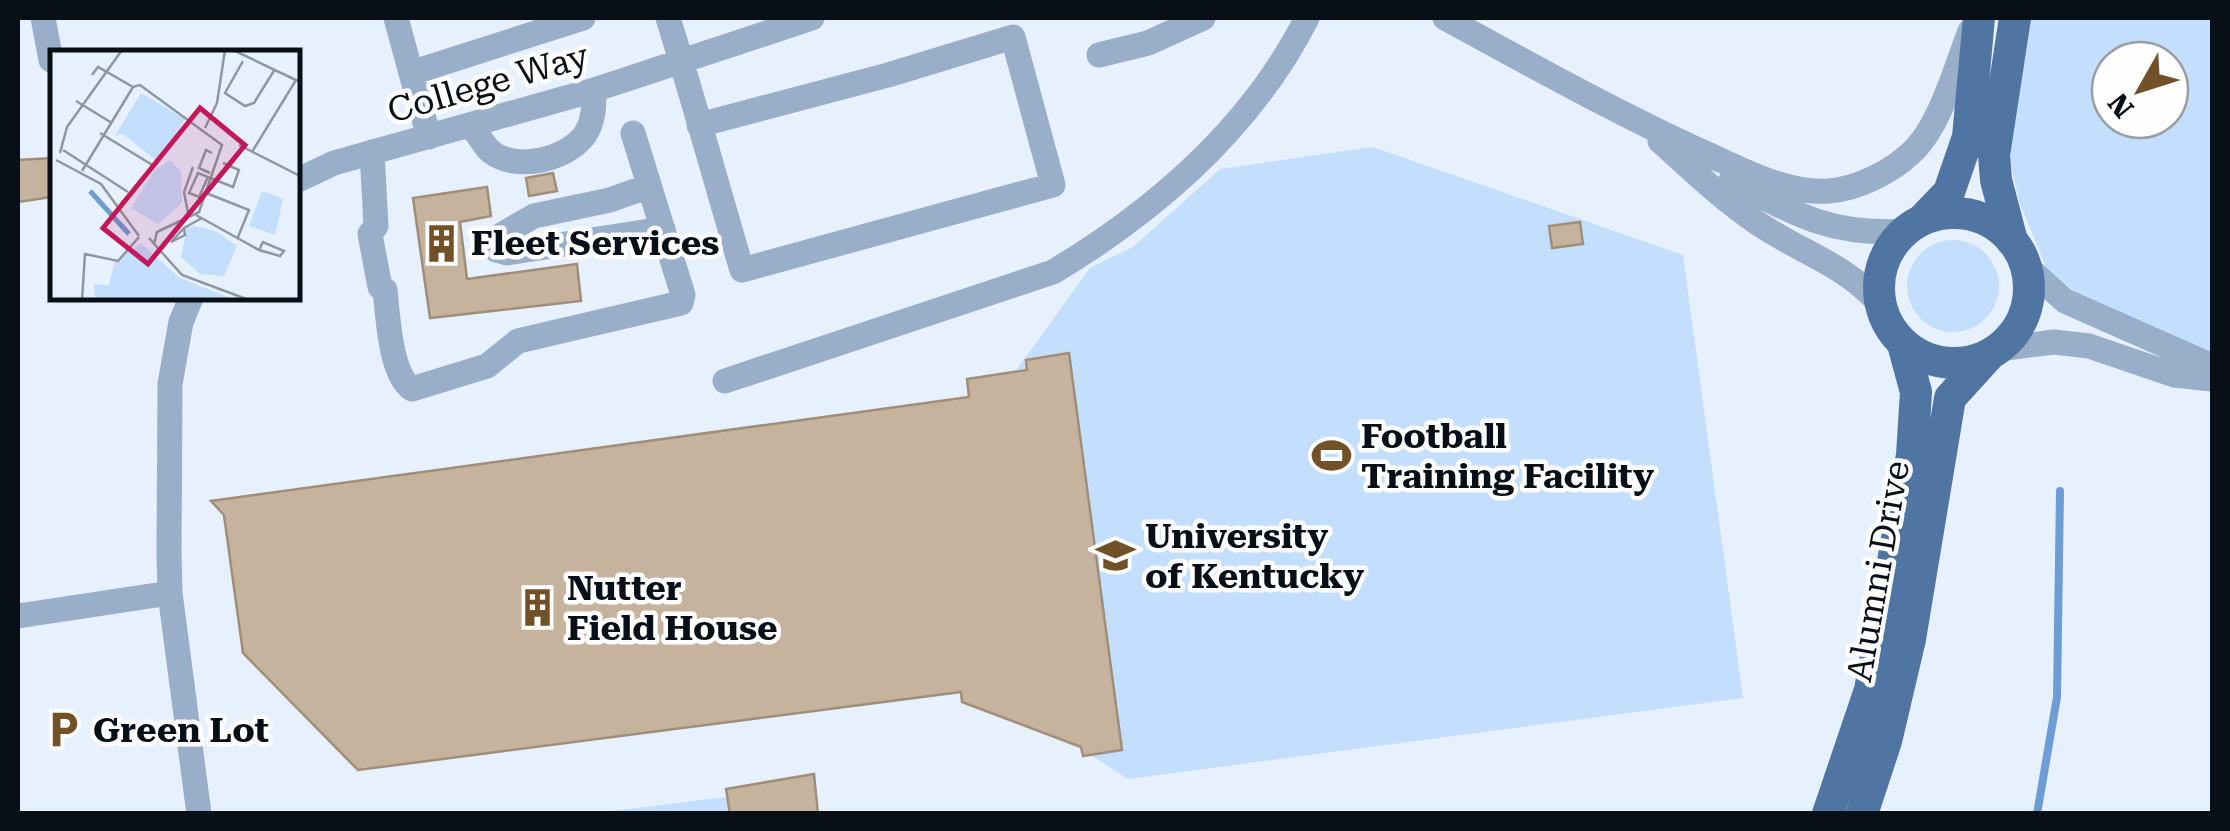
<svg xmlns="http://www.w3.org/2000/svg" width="2230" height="831" viewBox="0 0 2230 831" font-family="'Roboto Serif',serif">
  <rect width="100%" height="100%" fill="#e7f1fe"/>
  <path fill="#c4defe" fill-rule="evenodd" d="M2031,18H2212V354L2075,292L2046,267L2019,201L2010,161L2013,104ZM2110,60H2170V120H2110Z
    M1373,147L1683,255L1743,698L1128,779L986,688L999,394L1090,268L1133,247L1220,169Z
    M1907 286a46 46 0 1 1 92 0a46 46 0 1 1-92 0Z
    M814,774L818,813L588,814L726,797V789Z"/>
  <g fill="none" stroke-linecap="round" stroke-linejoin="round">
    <path stroke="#6e9cd5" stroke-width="8" d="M2037,814L2057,697L2060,491"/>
  </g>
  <path fill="#c5b39e" stroke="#9f8e7a" stroke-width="2.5" d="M52,158V197L18,202V160Z
    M553,173L557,191L529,196L526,178Z
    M487,187L491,216L460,222L467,279L577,264L581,301L430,318L413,198Z
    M1580,222L1583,244L1552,248L1549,226Z
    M1069,353L1122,750L1083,756L1081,747L962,702L961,692L358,770L243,653L224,515L211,501L969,397L967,379L1027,370L1026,360Z
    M814,774L818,814H730L726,789Z"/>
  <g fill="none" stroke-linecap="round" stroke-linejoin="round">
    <path stroke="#99aec8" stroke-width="25" d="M43,18L51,60
      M396,18L411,73
      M668,18C694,101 717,186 742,270L1053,185L1013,37L888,75L699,125
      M1445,18C1531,65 1617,113 1707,154C1745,171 1787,194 1829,191C1857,189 1891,172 1911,153C1940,127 1956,67 1970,31
      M1099,55L1148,43L1203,18
      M471,125C477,133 483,144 490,151C515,172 565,160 584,136C594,122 594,106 594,90
      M429,137L411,73L583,18
      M1660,141C1691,169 1721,198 1756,222C1801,253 1842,262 1880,304
      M372,152L376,226L370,234L380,287L385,290C388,316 390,374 412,389L487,366L518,341L681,303L683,295L633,133
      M298,180L334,163L594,90L812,18
      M1731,180C1795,214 1830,236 1905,231
      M649,186L610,200L534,216L494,239L496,250L507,253L663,229
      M2025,265L2065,301L2212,366
      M191,298L181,322L170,384L169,554L170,593L199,814
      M1998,349L2054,342L2089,346L2174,375L2212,379
      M725,381L1053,272C1158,209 1251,128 1307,18
      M18,616L170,593"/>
    <path stroke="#5075a3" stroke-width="32" d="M1879 288a75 75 0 1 1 150 0a75 75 0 1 1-150 0Z
      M1923,219L1949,192L1968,137L1979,18
      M2012,241L1996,180L1994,155L2015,18
      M1828,814L1870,690L1912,455L1916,392L1903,344
      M1862,814L1886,741L1910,639L1950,398L1990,354"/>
  </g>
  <defs>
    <symbol id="building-bare" viewBox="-9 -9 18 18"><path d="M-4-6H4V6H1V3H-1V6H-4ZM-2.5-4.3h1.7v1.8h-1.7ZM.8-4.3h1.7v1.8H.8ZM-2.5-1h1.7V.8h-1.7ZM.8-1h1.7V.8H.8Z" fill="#725128" stroke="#fdfdfd" stroke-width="2.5" paint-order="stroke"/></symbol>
    <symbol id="stadium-bare" viewBox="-9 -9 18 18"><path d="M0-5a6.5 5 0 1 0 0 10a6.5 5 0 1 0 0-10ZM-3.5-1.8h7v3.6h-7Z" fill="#725128" stroke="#fdfdfd" stroke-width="2.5" paint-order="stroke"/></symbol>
    <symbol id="university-bare" viewBox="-9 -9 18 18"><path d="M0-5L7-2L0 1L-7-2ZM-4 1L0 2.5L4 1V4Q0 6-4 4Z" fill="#725128" stroke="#fdfdfd" stroke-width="2.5" paint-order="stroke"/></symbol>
    <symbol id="parking-bare" viewBox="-9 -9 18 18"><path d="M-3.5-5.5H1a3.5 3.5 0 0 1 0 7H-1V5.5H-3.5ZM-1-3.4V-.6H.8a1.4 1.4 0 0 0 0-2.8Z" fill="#725128" stroke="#fdfdfd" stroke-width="2.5" paint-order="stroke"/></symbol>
  </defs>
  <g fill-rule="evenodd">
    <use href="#building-bare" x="414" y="216" width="55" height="55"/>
    <use href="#stadium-bare" x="1304" y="428" width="55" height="55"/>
    <use href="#university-bare" x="1088" y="528" width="55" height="55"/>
    <use href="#building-bare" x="510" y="580" width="55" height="55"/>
    <use href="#parking-bare" x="36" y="702" width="55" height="55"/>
  </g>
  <g text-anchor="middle" stroke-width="9" stroke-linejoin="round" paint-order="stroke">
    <g font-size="35" fill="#090f16" stroke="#fdfdfd">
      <text transform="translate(488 83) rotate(-16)" y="12">College Way</text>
      <text transform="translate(1878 571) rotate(-80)" y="12">Alumni Drive</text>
    </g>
    <g font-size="35" font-weight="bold" fill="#090f16" stroke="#fdfdfd" text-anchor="start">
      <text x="471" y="255">Fleet Services</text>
      <text x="1361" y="448">Football<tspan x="1361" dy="40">Training Facility</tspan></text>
      <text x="1145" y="548">University<tspan x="1145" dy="40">of Kentucky</tspan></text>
      <text x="567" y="600">Nutter<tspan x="567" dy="40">Field House</tspan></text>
      <text x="93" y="742">Green Lot</text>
    </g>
  </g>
  <g transform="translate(50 50)">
    <rect width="250" height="250" fill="#e7f1fe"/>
    <path d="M91,43L135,69L108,112L73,84L65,86ZM120,110L131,121L132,153L108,174L81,158L104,121ZM212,141L233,149L225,185L199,176ZM144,176L166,181L187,196L174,226L150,224L131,207L137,178ZM91,193L130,228L185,250H45L44,234L59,235L65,211Z" fill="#c4defe"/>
    <path fill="none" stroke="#6e9cd5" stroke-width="5" d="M40,141L79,184"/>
    <path fill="none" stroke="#8e97a1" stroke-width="2.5" d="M183,0L250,32M193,11L175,43L195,56L204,53L225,19M42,25L48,17L83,37L90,35L172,95L149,162L107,182L104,194M26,51L62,73M155,78L167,53L175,0M50,83L104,116M189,95L250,126M13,100L78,142M202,102L246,30M250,102V141M10,103L17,77L72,0M6,110L51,134L89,186M32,121L83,37M160,123L149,118L156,100L162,103M158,127L149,147L139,143L148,123L183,137L189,120L173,113M156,143L199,160L188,187M146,165L209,200L230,206L234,201L213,192L209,200M139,168L134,142L143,117M134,178L135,185L121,192L134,178L152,168M99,188L132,225L199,250M32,250L35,204L68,211L89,187"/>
    <path fill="#c2185b" fill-opacity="0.15" stroke="#c2185b" stroke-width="5" d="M150,58L195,95L98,214L53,178Z"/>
    <rect width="250" height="250" fill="none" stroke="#090f16" stroke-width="5"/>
  </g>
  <rect width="2230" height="831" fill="none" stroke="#090f16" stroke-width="40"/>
  <g transform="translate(2140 90) rotate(231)"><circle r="48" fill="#fdfdfd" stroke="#9b9ea1" stroke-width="2.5"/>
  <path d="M0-8L18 38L0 25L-18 38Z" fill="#725128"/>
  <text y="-15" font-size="28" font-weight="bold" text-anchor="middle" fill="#090f16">N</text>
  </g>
</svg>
